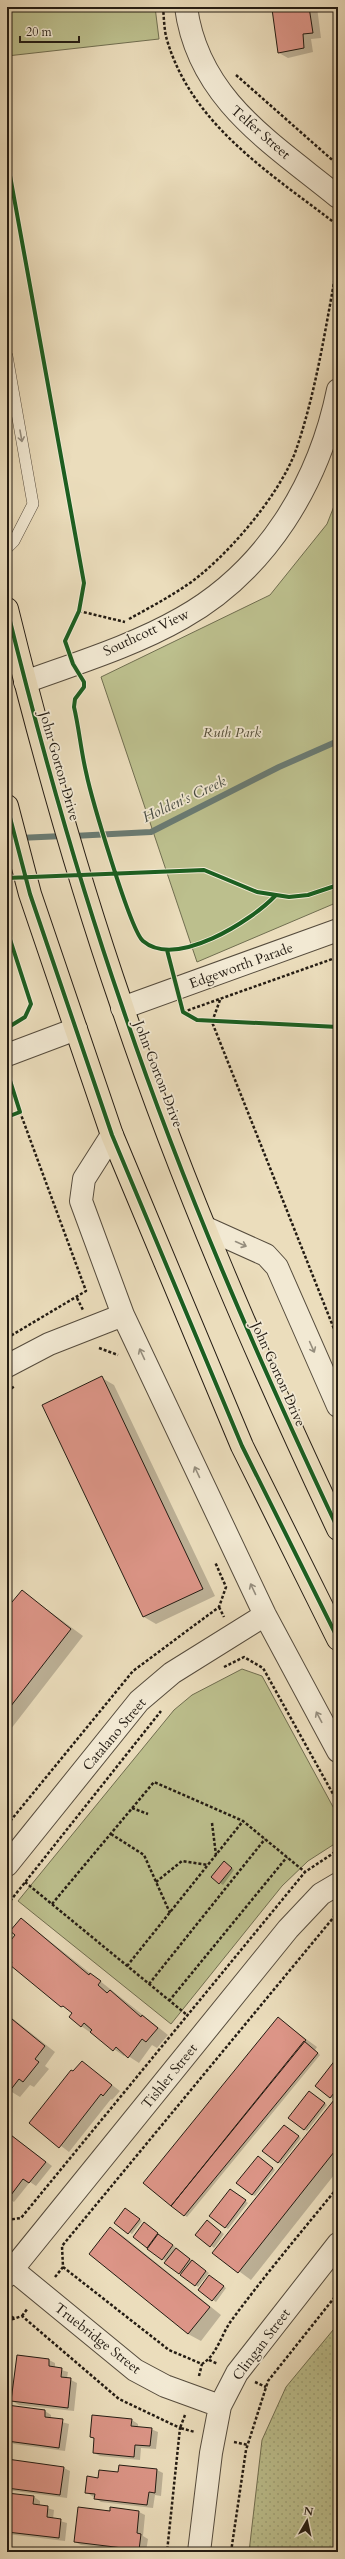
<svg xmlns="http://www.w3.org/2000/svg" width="345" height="2559" viewBox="0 0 345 2559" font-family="Cardo,serif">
  <defs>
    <pattern id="grass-dots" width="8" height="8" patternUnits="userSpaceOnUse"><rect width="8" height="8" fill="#bcbf8d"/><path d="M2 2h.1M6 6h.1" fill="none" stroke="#a1a479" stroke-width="1.8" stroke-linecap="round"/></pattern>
  </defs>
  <rect width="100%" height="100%" fill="#ebddbc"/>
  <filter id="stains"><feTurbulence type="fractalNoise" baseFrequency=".005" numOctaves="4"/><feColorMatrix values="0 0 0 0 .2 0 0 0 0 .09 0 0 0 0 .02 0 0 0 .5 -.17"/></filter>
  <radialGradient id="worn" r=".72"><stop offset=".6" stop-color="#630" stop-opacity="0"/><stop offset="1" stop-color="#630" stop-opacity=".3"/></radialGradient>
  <path fill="url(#grass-dots)" stroke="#706e50" d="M338,2324V2552H249L262,2440L286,2387Z"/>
  <path fill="#bcbf8d" stroke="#706e50" d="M7,7H155L159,39L7,56Z
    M338,496V902L197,962L101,677L270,595L327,524Z
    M242,1669L262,1676L338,1816L336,1843L308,1861L282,1886L171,2024L18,1901L174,1710L192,1695Z"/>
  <path fill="#0003" d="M270,7H317L321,38L311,39L313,52L288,58L279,53L273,11Z
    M102,1378L114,1385L215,1596L156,1624L144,1617L43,1405Z
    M22,1591L83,1636L7,1734V1610Z
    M227,1864L234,1870L223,1885L212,1877Z
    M22,1919L168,2035L157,2048L152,2045L139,2063L125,2054L124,2056L81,2026L73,2013L11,1965L14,1962L7,1957V1947L16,1935Z
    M7,2014L55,2052L45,2066L49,2069L34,2087L30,2085L20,2097L7,2089Z
    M279,2019L317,2047L315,2050L320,2055L187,2217L184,2215Z
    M82,2062L120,2091L112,2100L111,2099L69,2152L31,2123Z
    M338,2062V2093L333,2099L330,2097Z
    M313,2094L327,2105L307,2131L304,2129Z
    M338,2097V2170L251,2280L214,2253Z
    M287,2128L301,2138L281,2164L278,2162Z
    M7,2132L52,2166L36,2186L30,2182L14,2202L7,2197Z
    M261,2159L275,2170L255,2196L252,2195Z
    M234,2192L248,2203L228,2229L225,2227Z
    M129,2211L142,2221L132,2234L115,2222Z
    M210,2223L224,2234L214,2248L197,2234Z
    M147,2225L209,2273L198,2287L148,2247Z
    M111,2228L123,2236L221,2315L201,2341L188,2334Z
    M212,2278L226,2288L216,2302L199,2290Z
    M18,2356L49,2360L55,2363V2368L68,2372L67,2378L77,2383L74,2411L19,2405L12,2401Z
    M7,2406L45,2411L51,2415V2419L69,2424L65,2451L14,2444L8,2441Z
    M132,2420L138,2424V2427L151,2429L158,2432L156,2449L141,2448L140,2460L100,2456L94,2453L95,2439L91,2437Z
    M7,2460L64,2468L70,2471L67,2498L7,2490Z
    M120,2466L157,2470L163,2473L161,2496L155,2495L153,2508L101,2502L86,2492L99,2479L119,2473Z
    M7,2494L34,2497L40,2501V2506L54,2510L53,2519L67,2523L65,2541L7,2534Z
    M111,2508L139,2512L145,2515L143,2536L148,2539L146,2552L81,2545L75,2542L111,2512Z"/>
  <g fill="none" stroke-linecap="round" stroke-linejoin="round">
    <path stroke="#6a7b73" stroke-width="6" d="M73,836L151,832L279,767L338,741
      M19,838L63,836"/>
  </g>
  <path fill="#dc9587" stroke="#241c13" d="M269,7H309L313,33L303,34L304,48L278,53L272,9Z
    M102,1376L203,1589L143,1617L42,1405Z
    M22,1590L71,1629L7,1711V1608Z
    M224,1861L232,1868L219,1884L211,1877Z
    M21,1918L89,1975L90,1973L101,1981L98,1985L107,1993L110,1990L141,2017L142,2015L158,2028L146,2042L142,2039L128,2058L116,2047L113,2051L90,2032L92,2030L84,2023L81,2027L69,2017L72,2013L63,2006L61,2007L10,1965L12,1962L7,1958V1945L15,1935L10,1931Z
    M7,2015L45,2046L35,2059L39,2062L23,2082L19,2079L9,2092L7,2090Z
    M278,2017L306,2040L171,2206L143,2183Z
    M304,2041L318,2053L184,2216L171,2206Z
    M336,2059L338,2061V2088L330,2098L315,2086Z
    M82,2061L112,2085L103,2096L101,2094L59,2148L29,2123L71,2070L73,2071Z
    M309,2091L325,2103L304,2130L288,2118Z
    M338,2095V2147L238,2273L212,2253Z
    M284,2125L299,2136L278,2163L262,2151Z
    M7,2132L46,2162L29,2183L23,2179L8,2199Z
    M258,2156L273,2168L252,2195L236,2183Z
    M230,2189L246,2200L225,2228L209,2216Z
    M125,2208L140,2219L128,2234L114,2223Z
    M207,2220L221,2232L210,2247L195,2235Z
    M144,2222L158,2233L147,2248L133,2237Z
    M110,2227L210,2307L188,2334L89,2254Z
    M158,2234L173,2245L162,2260L147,2249Z
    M176,2248L190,2259L179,2274L164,2263Z
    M192,2260L206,2271L195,2286L180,2275Z
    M209,2275L224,2286L212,2301L198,2290Z
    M17,2355L49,2359V2366L62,2368L61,2377L71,2378L68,2408L11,2401Z
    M7,2405L45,2410V2417L63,2419L59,2448L7,2441Z
    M92,2415L132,2419L131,2426L152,2428L150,2446L135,2445L134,2457L93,2453L94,2438L90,2437Z
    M7,2459L64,2467L60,2495L7,2488Z
    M119,2465L157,2469L155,2493L149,2492L147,2505L94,2499L95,2494L85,2493L87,2476L98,2478L99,2470L118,2472Z
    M7,2493L34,2496L33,2504L48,2506L47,2517L61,2519L59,2538L7,2532Z
    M78,2507L110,2511V2507L139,2511L137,2533L141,2534L139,2550L74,2542Z"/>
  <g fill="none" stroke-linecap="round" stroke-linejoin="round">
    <defs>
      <path id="service" d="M7,356L33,504L14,541L7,548"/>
      <path id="minor" d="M186,7C198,99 272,143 338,197
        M25,682C77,663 133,646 182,618C267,570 319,483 338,390
        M112,1135L84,1179L81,1201L123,1315L265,1615L338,1751
        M206,1228L266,1255L277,1267L338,1406
        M7,1366L49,1344L123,1315
        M7,1865L139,1701L172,1673L265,1615
        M7,2265L135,2370L165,2386L220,2406
        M7,2276L288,1929L321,1894L338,1884
        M199,2552L211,2453L220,2406L237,2373L338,2244"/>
      <path id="tertiary" d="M122,1008L338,930
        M7,1055L76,1029"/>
      <path id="primary" d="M7,609C40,743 77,876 122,1006C182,1185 258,1359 338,1529
        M7,806L30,894L112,1135L242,1446L338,1639"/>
    </defs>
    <use href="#service" stroke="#564c3d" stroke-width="12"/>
    <use href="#minor" stroke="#564c3d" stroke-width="24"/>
    <use href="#tertiary" stroke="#564c3d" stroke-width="24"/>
    <use href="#primary" stroke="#241c13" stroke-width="24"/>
    <path stroke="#241c13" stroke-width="2.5" stroke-dasharray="3 2" stroke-linecap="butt" d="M163,7C164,18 164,30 167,40C192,125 270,173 336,224L338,237
      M236,75L338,165
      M79,611L125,622
      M129,619C147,609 166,599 184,587C224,561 280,495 296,450C317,389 326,324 338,261
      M220,1000L212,1022L338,1339
      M183,1012L338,957
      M77,1298L83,1310
      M7,1338L86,1291L20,1112
      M99,1348L118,1355
      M7,1391L15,1386
      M219,1607L224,1617
      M224,1667L244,1657L263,1668L338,1803
      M132,1808L148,1814
      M212,1823L216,1855
      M7,1825L133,1671L219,1607L226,1587L215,1562
      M111,1834L144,1855L170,1913
      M25,1882L187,2015
      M156,1882L182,1861L208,1865
      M52,1904L154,1782L243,1821L305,1872
      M7,1905L161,1711
      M127,1966L243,1821
      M334,1983L338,1980
      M149,1984L265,1839
      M169,2001L287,1857
      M7,2220L21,2218L305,1872L338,1850
      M63,2267L169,2350L202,2364C217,2355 221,2335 231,2321C265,2275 302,2231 338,2187
      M55,2277L63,2267L62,2246L338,1912
      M7,2314L14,2318
      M22,2316L28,2308
      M7,2321L22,2316L119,2399L180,2428L167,2552
      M209,2360L218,2364
      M199,2376L202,2364
      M255,2382L266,2387
      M185,2415L180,2428L195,2432
      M234,2442L248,2445
      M231,2552L246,2450L268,2381L338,2293"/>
    <use href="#service" stroke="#f2e9d3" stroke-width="11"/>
    <use href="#minor" stroke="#f2e9d3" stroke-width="22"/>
    <use href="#tertiary" stroke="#f2e9d3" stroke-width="22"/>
    <use href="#primary" stroke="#ebddbc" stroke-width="22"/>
    <defs>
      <path id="cycleway" d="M7,159L84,583L79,611L65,641L73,664L84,682V687L75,699L74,707C79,728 81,751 86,772C91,796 130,930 143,941C176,969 251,921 275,896
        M7,609C40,743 77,876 122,1006C182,1185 258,1359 338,1529
        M7,806L30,894L112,1135L242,1446L338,1639
        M7,878L204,870L257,892L289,897L308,895L338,885
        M7,930L31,1004L25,1017L7,1028
        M167,950L183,1012L197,1020L338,1027
        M7,1071L20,1112L7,1117"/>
    </defs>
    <use href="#cycleway" stroke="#f2e9d3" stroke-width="6"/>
    <use href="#cycleway" stroke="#1b5e20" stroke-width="4"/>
  </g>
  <defs><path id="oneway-shaft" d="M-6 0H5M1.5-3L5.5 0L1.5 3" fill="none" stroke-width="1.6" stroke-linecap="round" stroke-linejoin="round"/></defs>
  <g stroke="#958d7d">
    <use href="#oneway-shaft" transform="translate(21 436) rotate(80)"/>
    <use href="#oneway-shaft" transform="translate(241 1244) rotate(24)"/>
    <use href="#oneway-shaft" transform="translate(312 1347) rotate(66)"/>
    <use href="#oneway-shaft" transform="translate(142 1354) rotate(-115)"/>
    <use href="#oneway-shaft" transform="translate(197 1472) rotate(-115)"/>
    <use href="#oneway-shaft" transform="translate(253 1589) rotate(-115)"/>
    <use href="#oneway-shaft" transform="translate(319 1717) rotate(-118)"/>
  </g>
  <g text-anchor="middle" stroke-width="3.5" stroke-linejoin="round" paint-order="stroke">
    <g font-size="14" fill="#241c13" stroke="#f2e9d3">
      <text transform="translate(261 132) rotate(41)" y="5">Telfer Street</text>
      <text transform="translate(146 632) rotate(-25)" y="5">Southcott View</text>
      <text transform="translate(60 766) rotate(74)" y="5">John Gorton Drive</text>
      <text transform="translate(241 965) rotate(-20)" y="5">Edgeworth Parade</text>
      <text transform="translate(159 1074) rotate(69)" y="5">John Gorton Drive</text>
      <text transform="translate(279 1374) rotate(66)" y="5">John Gorton Drive</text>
      <text transform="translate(114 1734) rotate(-50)" y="5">Catalano Street</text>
      <text transform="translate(169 2076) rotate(-51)" y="5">Tishler Street</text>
      <text transform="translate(98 2338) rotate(38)" y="5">Truebridge Street</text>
      <text transform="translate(261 2344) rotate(-53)" y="5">Clingan Street</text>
    </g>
    <g font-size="14" font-style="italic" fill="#524d38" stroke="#f2e9d3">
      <text x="232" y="737">Ruth Park</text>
    </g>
    <g font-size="15" font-style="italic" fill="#474c43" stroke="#f2e9d3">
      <text transform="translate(184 799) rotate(-25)" y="5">Holden's Creek</text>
    </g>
  </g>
  <rect width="345" height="2559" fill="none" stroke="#ebddbc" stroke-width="24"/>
  <rect x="8" y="8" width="329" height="2543" fill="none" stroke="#241c13" stroke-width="2"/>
  <rect x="12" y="12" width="321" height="2535" fill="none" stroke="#241c13"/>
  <g transform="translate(307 2521) rotate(9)" stroke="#f2e9d3" stroke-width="3" paint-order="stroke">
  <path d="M0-3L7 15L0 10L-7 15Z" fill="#241c13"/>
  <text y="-6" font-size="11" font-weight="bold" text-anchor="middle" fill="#241c13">N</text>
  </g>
  <path d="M20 36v6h59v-6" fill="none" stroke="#241c13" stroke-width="2"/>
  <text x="26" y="36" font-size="12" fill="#241c13" stroke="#f2e9d3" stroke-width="3" paint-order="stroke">20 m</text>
  <rect width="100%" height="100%" filter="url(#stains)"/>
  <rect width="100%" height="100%" fill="url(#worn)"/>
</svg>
